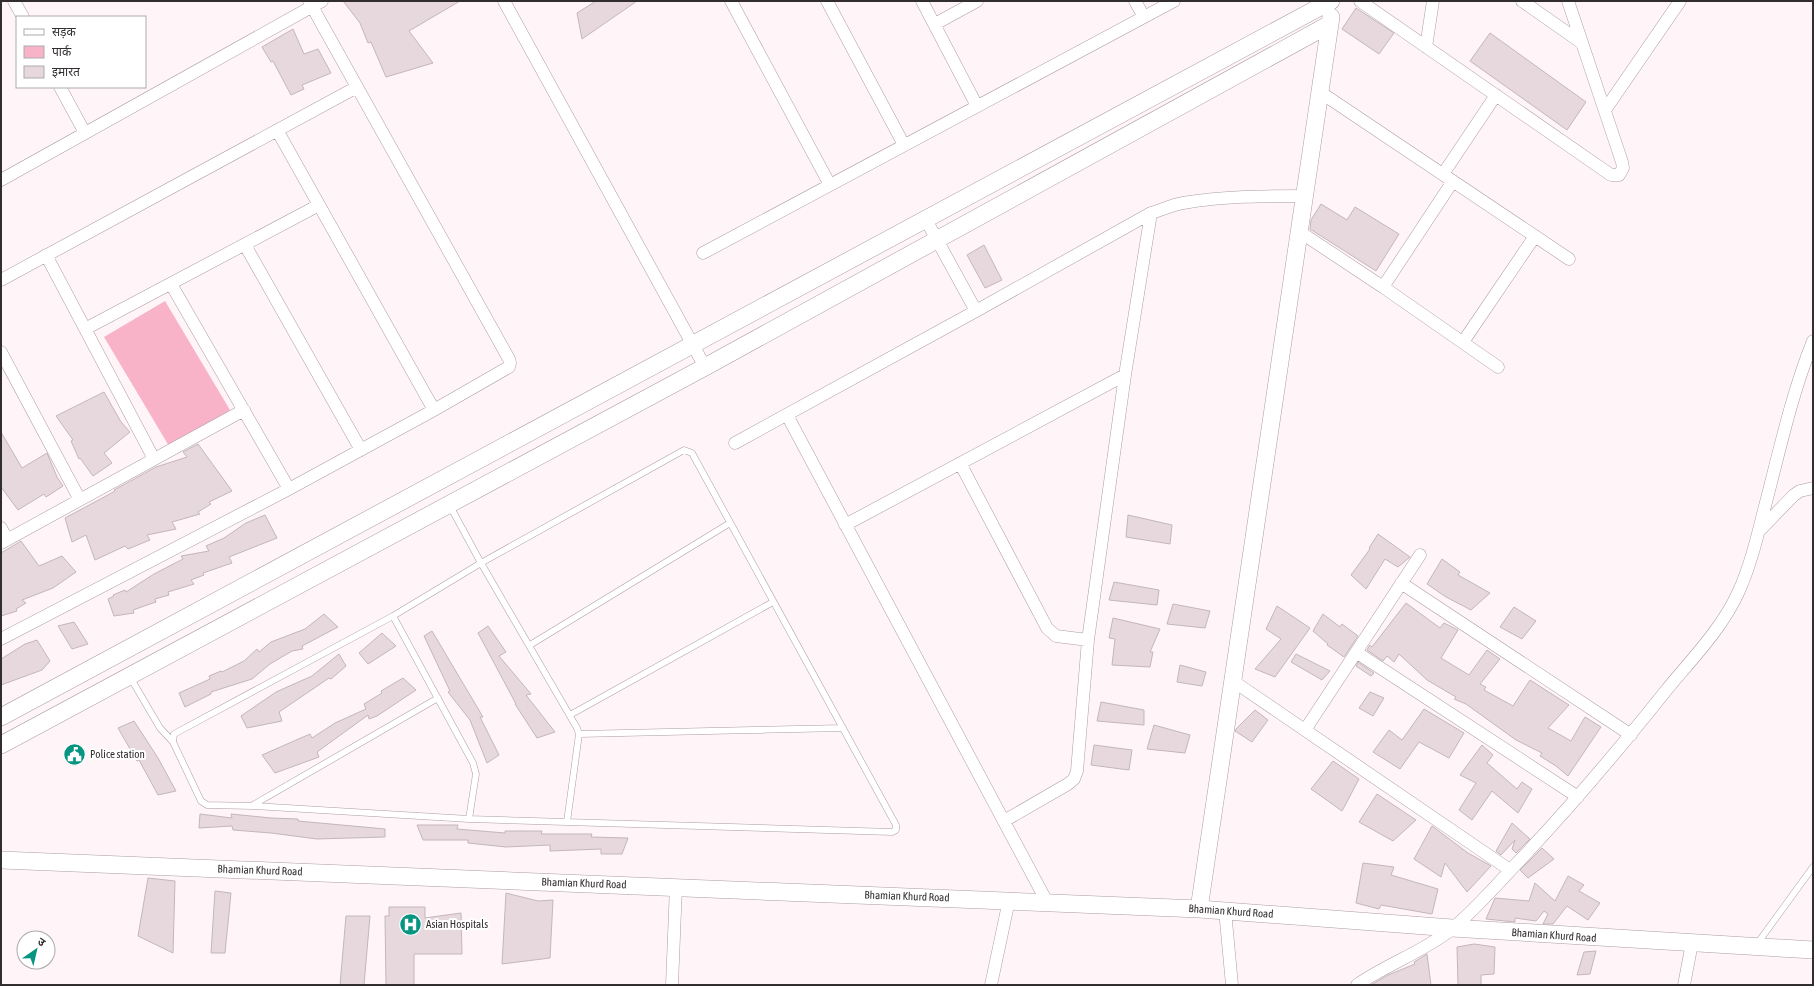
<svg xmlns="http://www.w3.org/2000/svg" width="1814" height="986" viewBox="0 0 1814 986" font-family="'Asap Condensed','Noto Sans Devanagari',sans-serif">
  <rect width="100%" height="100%" fill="#fff4f7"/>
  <path fill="#f8b3c8" d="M165,301L230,410L169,446L104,337Z"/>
  <path fill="#e6d8dc" stroke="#c4b6ba" d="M343,1H460L409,31L433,63L386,77L371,42L368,43L360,23Z
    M596,1H637L582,39L577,13Z
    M1356,8L1394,33L1379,54L1342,29Z
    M293,29L304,54L318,49L331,73L302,85L304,89L291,95L273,61L271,62L262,47Z
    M1490,33L1586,102L1567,130L1470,61Z
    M1321,204L1347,220L1355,207L1399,234L1376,271L1310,229L1311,220Z
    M984,245L1002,280L985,288L967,255Z
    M104,392L121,422L130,432L104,453L112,463L93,476L80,458L79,459L71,441L73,440L56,416Z
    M1,432L22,468L47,453L57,477L63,486L46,497L44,494L18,510L1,487Z
    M198,444L232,491L209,502L211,504L198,512L200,514L172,522L176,529L147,535L150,540L128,549L125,546L95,560L86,535L72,542L65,518L106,496L115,491L114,490L156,467L187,457L183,452Z
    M265,515L277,538L229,557L232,563L203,573L204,575L191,580L194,584L168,592L169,595L155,599L156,602L133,610L134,613L114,616L108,599L114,596L113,595L125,590L126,592L154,574L183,559L181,556L209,551L206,546L224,538L246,523Z
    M1128,515L1172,525L1170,544L1126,537Z
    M1378,534L1410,557L1398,567L1385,559L1366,589L1351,575L1370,549L1369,548Z
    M21,541L39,566L62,556L76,572L53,588L22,600L26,603L16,609L17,611L1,616V553Z
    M1442,559L1460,572L1458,575L1490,593L1471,610L1446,597L1427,584Z
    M1114,582L1159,590L1157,605L1109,600Z
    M1406,603L1440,628L1444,623L1458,630L1441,658L1469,675L1487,650L1500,659L1480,684L1486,687L1484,690L1513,706L1530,680L1569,705L1548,728L1571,741L1585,717L1601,727L1568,776L1556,766L1540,756L1542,753L1516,740L1466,704L1454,699L1456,697L1427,680L1399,654L1394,662L1387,656L1383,661L1367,650L1370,645L1372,647Z
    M1173,604L1210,611L1205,628L1167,624Z
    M1277,606L1310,628L1275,677L1255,669L1281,639L1266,629Z
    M1514,607L1536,621L1522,639L1500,627Z
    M324,614L338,627L302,646L303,649L292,651L270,664L252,679L211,692V694L185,707L179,693L210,679L209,676L221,671L222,672L244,661L257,649L259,652L271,642L305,629Z
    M1323,614L1340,627L1342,624L1358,636L1344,657L1327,645L1328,644L1313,631Z
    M1113,618L1160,629L1150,652H1153L1150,667L1112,665L1115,639L1109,638Z
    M74,622L88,644L72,649L58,626Z
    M488,626L506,652L499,656L531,694L526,695L555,732L537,738L515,704H516L478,633Z
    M432,631L483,717H480L499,755L487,763L470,720L448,692L450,691L424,636Z
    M382,633L396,646L368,664L359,653Z
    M37,640L50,661L42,670L1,685V659L25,644Z
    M339,654L346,666L331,679L329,678L279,712L282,721L247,728L241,716L276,692L312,676Z
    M1296,654L1330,671L1322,680L1291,662Z
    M1358,662L1374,673L1371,676L1356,666Z
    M1180,665L1206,672L1202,686L1177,682Z
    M403,678L416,690L377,716L369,719L368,715L317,752L319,757L275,773L262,755L310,734L312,738L335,723L366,709L364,704L382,693L381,691Z
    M1370,692L1384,698L1373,716L1359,708Z
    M1101,702L1144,710V725L1097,721Z
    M1424,709L1464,733L1449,758L1419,742L1400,769L1373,752L1389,730L1402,740Z
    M1255,710L1268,720L1252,742L1235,731L1236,729Z
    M134,721L158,758L176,791L158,795L139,760L137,761L118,728Z
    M1154,725L1190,735L1185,753L1147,749Z
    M1094,745L1132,750L1129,770L1091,765Z
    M1482,745L1493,755L1487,763L1517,789L1522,782L1532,789L1518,813L1492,791L1472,820L1459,810L1476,783L1460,775Z
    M1333,761L1359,779L1342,811L1311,789Z
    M1377,794L1416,820L1393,841L1359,822Z
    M200,814L232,818L231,814L271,818L298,819V821L385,829V837L317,839L271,833L233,830L232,826L199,828Z
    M1512,823L1530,839L1516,853L1512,849L1515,840L1501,855L1496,851Z
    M417,825H458L457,829L505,833V831H542L541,834H592L591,837L628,838L622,854H601V849L550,851V845L506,847L468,843V840H423Z
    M1432,826L1468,853L1491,866L1467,892L1445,863L1441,877L1414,859Z
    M1542,848L1554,859L1528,878L1520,870Z
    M1363,863L1394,867L1391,875L1438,889L1432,914L1381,905L1379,909L1356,903Z
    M1568,876L1584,885L1579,891L1600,903L1588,920L1567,906L1553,924H1543L1548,914L1544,911L1536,921L1515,918V922L1486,919L1495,898L1529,901L1535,883L1555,901Z
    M148,878L175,881L173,953L138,936Z
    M215,891L231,893L225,953H211Z
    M506,893L538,901L553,900L550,958L502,964Z
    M389,907H425V918L461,913L462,954H414V985H386L385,916H389Z
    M346,916H370L364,985H340Z
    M1474,944L1495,947L1494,974L1481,975V985H1458L1457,947Z
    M1596,951L1590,974L1577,975L1584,952Z
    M1427,954L1431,985H1371L1388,975L1415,964L1414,962Z"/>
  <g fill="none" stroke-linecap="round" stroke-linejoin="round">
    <defs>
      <path id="lane" d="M684,450L692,453L896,825V830L892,832L469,819L253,806L207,805L201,801L173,742L174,734L393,616L481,563Z
        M450,506L481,563L577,728L579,734L567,822
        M393,616L473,763L476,774L469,819
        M530,645L730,523
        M130,677L160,728L173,742
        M570,715L773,602
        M579,734L843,728
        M253,805L438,698
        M1757,944L1813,867"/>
      <path id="street" d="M14,1L23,17
        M504,1L705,367
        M731,1L830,185
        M827,1L904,145
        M922,1L977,106
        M1135,1L1144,17
        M1360,1L1611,175H1619L1623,168L1622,162L1568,1
        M1522,1L1582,43
        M935,24L977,1
        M1426,47L1433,1
        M60,87L85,133
        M1320,92L1569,259
        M1605,110L1680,1
        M277,130L434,410
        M1443,174L1496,95
        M1,180L322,1
        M1151,213C1161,210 1172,205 1183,203C1223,196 1264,196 1305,196
        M925,218L976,311
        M1300,232L1383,287L1498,367
        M245,245L361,450
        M703,253L1174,1
        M46,255L154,459
        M1,280L357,87
        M171,284L289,489
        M1383,287L1453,181
        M85,329L319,205
        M1463,342L1535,236
        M1,352L80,500
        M787,415L1047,902
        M735,443L976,311L1151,213L1125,375L1088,640L1077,771L1074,779L1068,784L1004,821
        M960,463L1047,628L1056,636L1088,640
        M845,525L1125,375
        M1,528L7,540
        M1759,531L1794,495L1800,491L1813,488
        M1,543L244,410
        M1401,583L1631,735
        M1,639L289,489L434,410L509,367L510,363L509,359L309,1
        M1356,652L1578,797
        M1233,681L1510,870
        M1305,730L1420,555
        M1225,910L1232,985
        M672,985L676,886
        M991,985L1009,900
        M1357,985C1387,964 1423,952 1452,929C1477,908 1499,882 1521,859C1573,804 1621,747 1668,688C1693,658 1722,628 1738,593C1750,567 1757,538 1764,510C1779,453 1791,396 1813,341
        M1684,985L1692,943"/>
      <path id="secondary" d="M1,717L1331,1
        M1,745L705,367L1330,24
        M1,860L1199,909L1452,928L1813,950
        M1199,909L1331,17"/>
    </defs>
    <use href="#lane" stroke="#ab9ea2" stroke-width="7"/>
    <use href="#street" stroke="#ab9ea2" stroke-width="13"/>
    <use href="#secondary" stroke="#ab9ea2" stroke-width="18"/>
    <use href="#lane" stroke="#fff" stroke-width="6"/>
    <use href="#street" stroke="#fff" stroke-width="12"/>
    <use href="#secondary" stroke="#fff" stroke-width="17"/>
  </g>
  <defs>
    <symbol id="civic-disc" viewBox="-11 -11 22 22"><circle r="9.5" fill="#079582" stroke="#fff"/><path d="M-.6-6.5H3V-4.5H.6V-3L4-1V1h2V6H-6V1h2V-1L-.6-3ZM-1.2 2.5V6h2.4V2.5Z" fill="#fff"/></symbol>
    <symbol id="hospital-disc" viewBox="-11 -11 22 22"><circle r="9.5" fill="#079582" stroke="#fff"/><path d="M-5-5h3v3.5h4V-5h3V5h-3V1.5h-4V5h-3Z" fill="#fff"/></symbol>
  </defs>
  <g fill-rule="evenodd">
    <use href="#civic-disc" x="62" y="742" width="25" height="25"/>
    <use href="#hospital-disc" x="398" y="912" width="25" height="25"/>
  </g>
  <g text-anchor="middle" stroke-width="4" stroke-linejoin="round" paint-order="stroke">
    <g font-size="11" fill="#322d2e" stroke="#fff" text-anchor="start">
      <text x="90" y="758">Police station</text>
      <text x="426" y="928">Asian Hospitals</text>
    </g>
    <g font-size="11" fill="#322d2e" stroke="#fff">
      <text transform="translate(260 870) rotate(2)" y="4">Bhamian Khurd Road</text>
      <text transform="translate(584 883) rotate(2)" y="4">Bhamian Khurd Road</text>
      <text transform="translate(907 896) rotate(2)" y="4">Bhamian Khurd Road</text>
      <text transform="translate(1231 911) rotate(4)" y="4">Bhamian Khurd Road</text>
      <text transform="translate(1554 935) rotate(4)" y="4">Bhamian Khurd Road</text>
    </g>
  </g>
  <rect width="1814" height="986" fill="none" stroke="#322d2e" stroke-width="4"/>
  <rect x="16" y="16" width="130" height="72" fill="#ffffff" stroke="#adabab"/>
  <rect x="24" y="29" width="20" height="6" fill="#ffffff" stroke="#adabab"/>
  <text x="52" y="36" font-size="12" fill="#322d2e">सड़क</text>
  <rect x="24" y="46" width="20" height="12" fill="#f8b3c8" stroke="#adabab"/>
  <text x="52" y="56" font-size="12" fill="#322d2e">पार्क</text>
  <rect x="24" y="66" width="20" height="12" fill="#e6d8dc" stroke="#adabab"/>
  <text x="52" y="76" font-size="12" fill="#322d2e">इमारत</text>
  <g transform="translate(36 950) rotate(34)"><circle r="19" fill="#ffffff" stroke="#adabab"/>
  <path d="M0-3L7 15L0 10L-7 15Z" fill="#079582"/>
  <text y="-6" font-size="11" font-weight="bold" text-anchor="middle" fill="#322d2e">उ</text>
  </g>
</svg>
